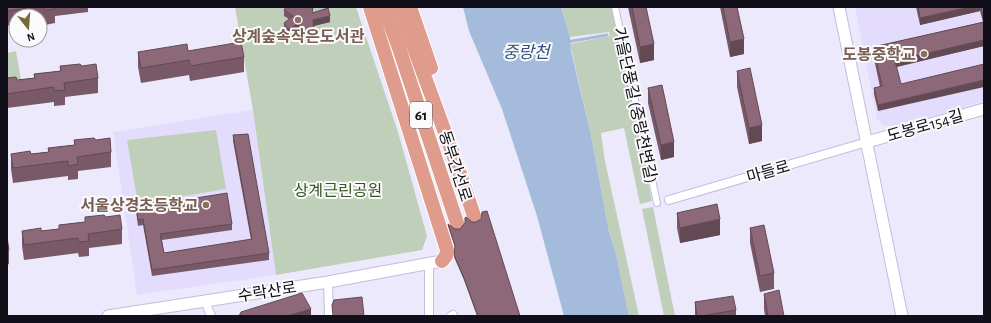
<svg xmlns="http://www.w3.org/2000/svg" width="991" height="323" viewBox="0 0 991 323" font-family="'Alegreya Sans','Noto Sans KR',sans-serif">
  <rect width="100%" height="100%" fill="#ede9fd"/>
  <path fill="#e3dcfc" d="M855,7H984V101L897,127H891L883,125L877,119Z
    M253,110L276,275L137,295L113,132Z"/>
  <path fill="#c0cfb9" d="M235,7H356L398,132L427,236L422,250L276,275L253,110Z
    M561,7H612L652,201L640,204L624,128L601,133L605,161L639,316H629L615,250L609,232L591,135L570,44L610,36L609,32L570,37Z
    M16,51L21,79L7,81V53Z
    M216,130L226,189L138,204L127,140Z
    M653,207L675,316H664L642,209Z"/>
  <path fill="#a4bbdc" d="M463,7H561L570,37L571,51L591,135L609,232L615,250L629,316H564L537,216L502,109L469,31Z"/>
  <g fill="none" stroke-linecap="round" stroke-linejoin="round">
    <path stroke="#a4bbdc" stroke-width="3" d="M567,42L607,35"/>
    <defs>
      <path id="pedestrian" d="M615,7L657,203"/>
      <path id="minor" d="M669,200L867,142
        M328,282L329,316
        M205,301L211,316
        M429,316V263
        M451,316L453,315"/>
      <path id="tertiary" d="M839,7L902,316
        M867,142L984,109
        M108,316L328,282L442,261"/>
      <path id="trunk" d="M370,7L447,250L446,256L442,261
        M384,7L399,48L457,223
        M399,7L457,165L474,216
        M410,7L431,68"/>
    </defs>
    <use href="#pedestrian" stroke="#c3bcdc" stroke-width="8"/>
    <use href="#minor" stroke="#c3bcdc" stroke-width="10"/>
    <use href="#tertiary" stroke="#c3bcdc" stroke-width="13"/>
    <use href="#trunk" stroke="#fff" stroke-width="16"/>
    <use href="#pedestrian" stroke="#fff" stroke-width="6"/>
    <use href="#minor" stroke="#fff" stroke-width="8"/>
    <use href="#tertiary" stroke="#fff" stroke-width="11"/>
    <use href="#trunk" stroke="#df9b8b" stroke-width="14"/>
  </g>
  <path fill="#795967" d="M7,7H88V12L55,16V23L45,25L44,21H40V16H16V24L7,26Z
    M628,7H646L654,60L640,63Z
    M720,7H737L744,54L730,57Z
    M916,7H984V46L897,67L878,111L874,94V88L880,87L873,54V47L983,22L980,11L920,25Z
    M284,10L313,12L330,22L314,26V38L298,42V31L288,35L284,29V23L289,19L284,16Z
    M188,51L244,57V72L190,81L189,75L141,83L138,67V52Z
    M60,66H82L98,78V93L65,97V105L54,106V102L7,108V78L17,80L34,78V74L60,71Z
    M737,71L762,141L749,144L737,87Z
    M648,88L674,157L661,160L648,103Z
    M233,135L269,253V260L152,276L143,225L138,226L136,211V205L159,204L232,224V230L162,240L164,253L251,240L233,141Z
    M74,140H96L111,152V167L78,171V179L68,180V176L13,183L11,169V154H31L48,152V148L74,145Z
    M677,213L720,235L680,243L677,228Z
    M85,217H106L122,229V244L89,248V256L79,257L78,253L24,260L22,246V231H41L59,229V225L85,222Z
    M448,224L520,316H477L464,280L454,257L455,247L448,226Z
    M750,228L774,273V289L760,292L750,243Z
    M7,250H9V264L7,265Z
    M764,294L784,316H765L764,309Z
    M695,302L736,310V316H695Z"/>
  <path fill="#634954" d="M970,7H980V11L920,25V18Z
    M330,16V22L313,26V20Z
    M299,24V30L288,35V29Z
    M744,39V54L730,57V42Z
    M984,40V46L895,67V61Z
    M654,44V60L640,63V47Z
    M984,80V87L878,111V105Z
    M762,125V141L749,144V128Z
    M674,142V157L661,160V145Z
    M720,219V235L680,243V228Z
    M311,309V316H287Z"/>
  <path fill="#8d6878" stroke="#634954" d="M7,7H35L7,11Z
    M44,7H55V9L45,10Z
    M286,7H313L312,13L328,8L330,16L313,20L314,32L298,35L299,24L288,29L284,23L293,16L284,10Z
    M632,7H646L654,44L640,47Z
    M723,7H737L744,39L730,42Z
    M918,7H970L920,18Z
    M981,7H984V40L895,61L901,84L984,64V80L878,105L874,88L882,86L873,47L984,22Z
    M241,42L244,57L190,66L189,60L141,68L138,52L187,44L188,51Z
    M80,64L82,66L96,64L98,78L64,83L65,90L54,91V87L7,94V78L16,77L17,80L35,78L34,74L61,71L60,66Z
    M750,68L762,125L749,128L737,71Z
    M662,85L674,142L661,145L648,88Z
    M248,134L269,253L152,270L143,219L138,220L136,205L159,202V204L227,193L232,224L160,234L164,253L252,239L233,135Z
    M94,138L96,140L110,138L111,152L77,157L78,164L68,166V161L13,168L11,154L30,151L31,154L49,152L48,148L75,145L74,140Z
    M717,204L720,219L680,228L677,213Z
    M487,211L520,316H478L464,278L454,255L455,246L448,224L455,229H460L465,223V218L466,217L472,222H476L481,219L482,212Z
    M104,215L106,217L120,215L122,229L88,234L89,241L79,242L78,238L24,245L22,231L41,228V231L59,229V225L85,222V217Z
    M764,225L774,273L760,276L750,228Z
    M7,237L9,250H7Z
    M779,290L784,316H768L764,294Z
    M302,293L311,309L287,316H239L241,312Z
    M733,296L736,310L702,316H697L695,302Z
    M362,297L364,316H333L332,305L334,300Z"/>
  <g fill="#8d6e63" stroke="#fafafa" stroke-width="1.5">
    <circle cx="298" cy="20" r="4"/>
    <circle cx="924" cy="54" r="4"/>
    <circle cx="206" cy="205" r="4"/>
  </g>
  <g text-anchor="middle" stroke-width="4" stroke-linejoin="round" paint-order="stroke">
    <rect fill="#fafafa" stroke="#57565d" stroke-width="1" x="410" y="102" width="22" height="26" rx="3"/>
    <g font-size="15" font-weight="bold" fill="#110f1a">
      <text x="421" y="120">61</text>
    </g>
    <g font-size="16" font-weight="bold" fill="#785e54" stroke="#fafafa" text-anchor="end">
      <text x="298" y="42" text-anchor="middle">상계숲속작은도서관</text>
      <text x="916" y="60">도봉중학교</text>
      <text x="198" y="211">서울상경초등학교</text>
    </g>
    <g font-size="16" fill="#110f1a" stroke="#fafafa">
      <text transform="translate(636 105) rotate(78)" y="6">가을단풍길 (중랑천변길)</text>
      <text transform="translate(925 125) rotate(-16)" y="6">도봉로154길</text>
      <text transform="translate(456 166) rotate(72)" y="6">동부간선로</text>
      <text transform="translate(768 171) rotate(-16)" y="6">마들로</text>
      <text transform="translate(267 291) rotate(-9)" y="6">수락산로</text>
    </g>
    <g font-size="16" fill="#355525" stroke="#fafafa">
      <text x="338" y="196">상계근린공원</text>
    </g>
    <g font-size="17" font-style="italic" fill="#31517e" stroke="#fafafa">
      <text x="526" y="58">중랑천</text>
    </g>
  </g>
  <rect width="991" height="323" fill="none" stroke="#110f1a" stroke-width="16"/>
  <g transform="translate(28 28) rotate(163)"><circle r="19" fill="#fafafa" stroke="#9d9ca0"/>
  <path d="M0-3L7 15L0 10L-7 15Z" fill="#796836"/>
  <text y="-6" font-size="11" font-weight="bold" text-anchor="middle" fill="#110f1a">N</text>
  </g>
</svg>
